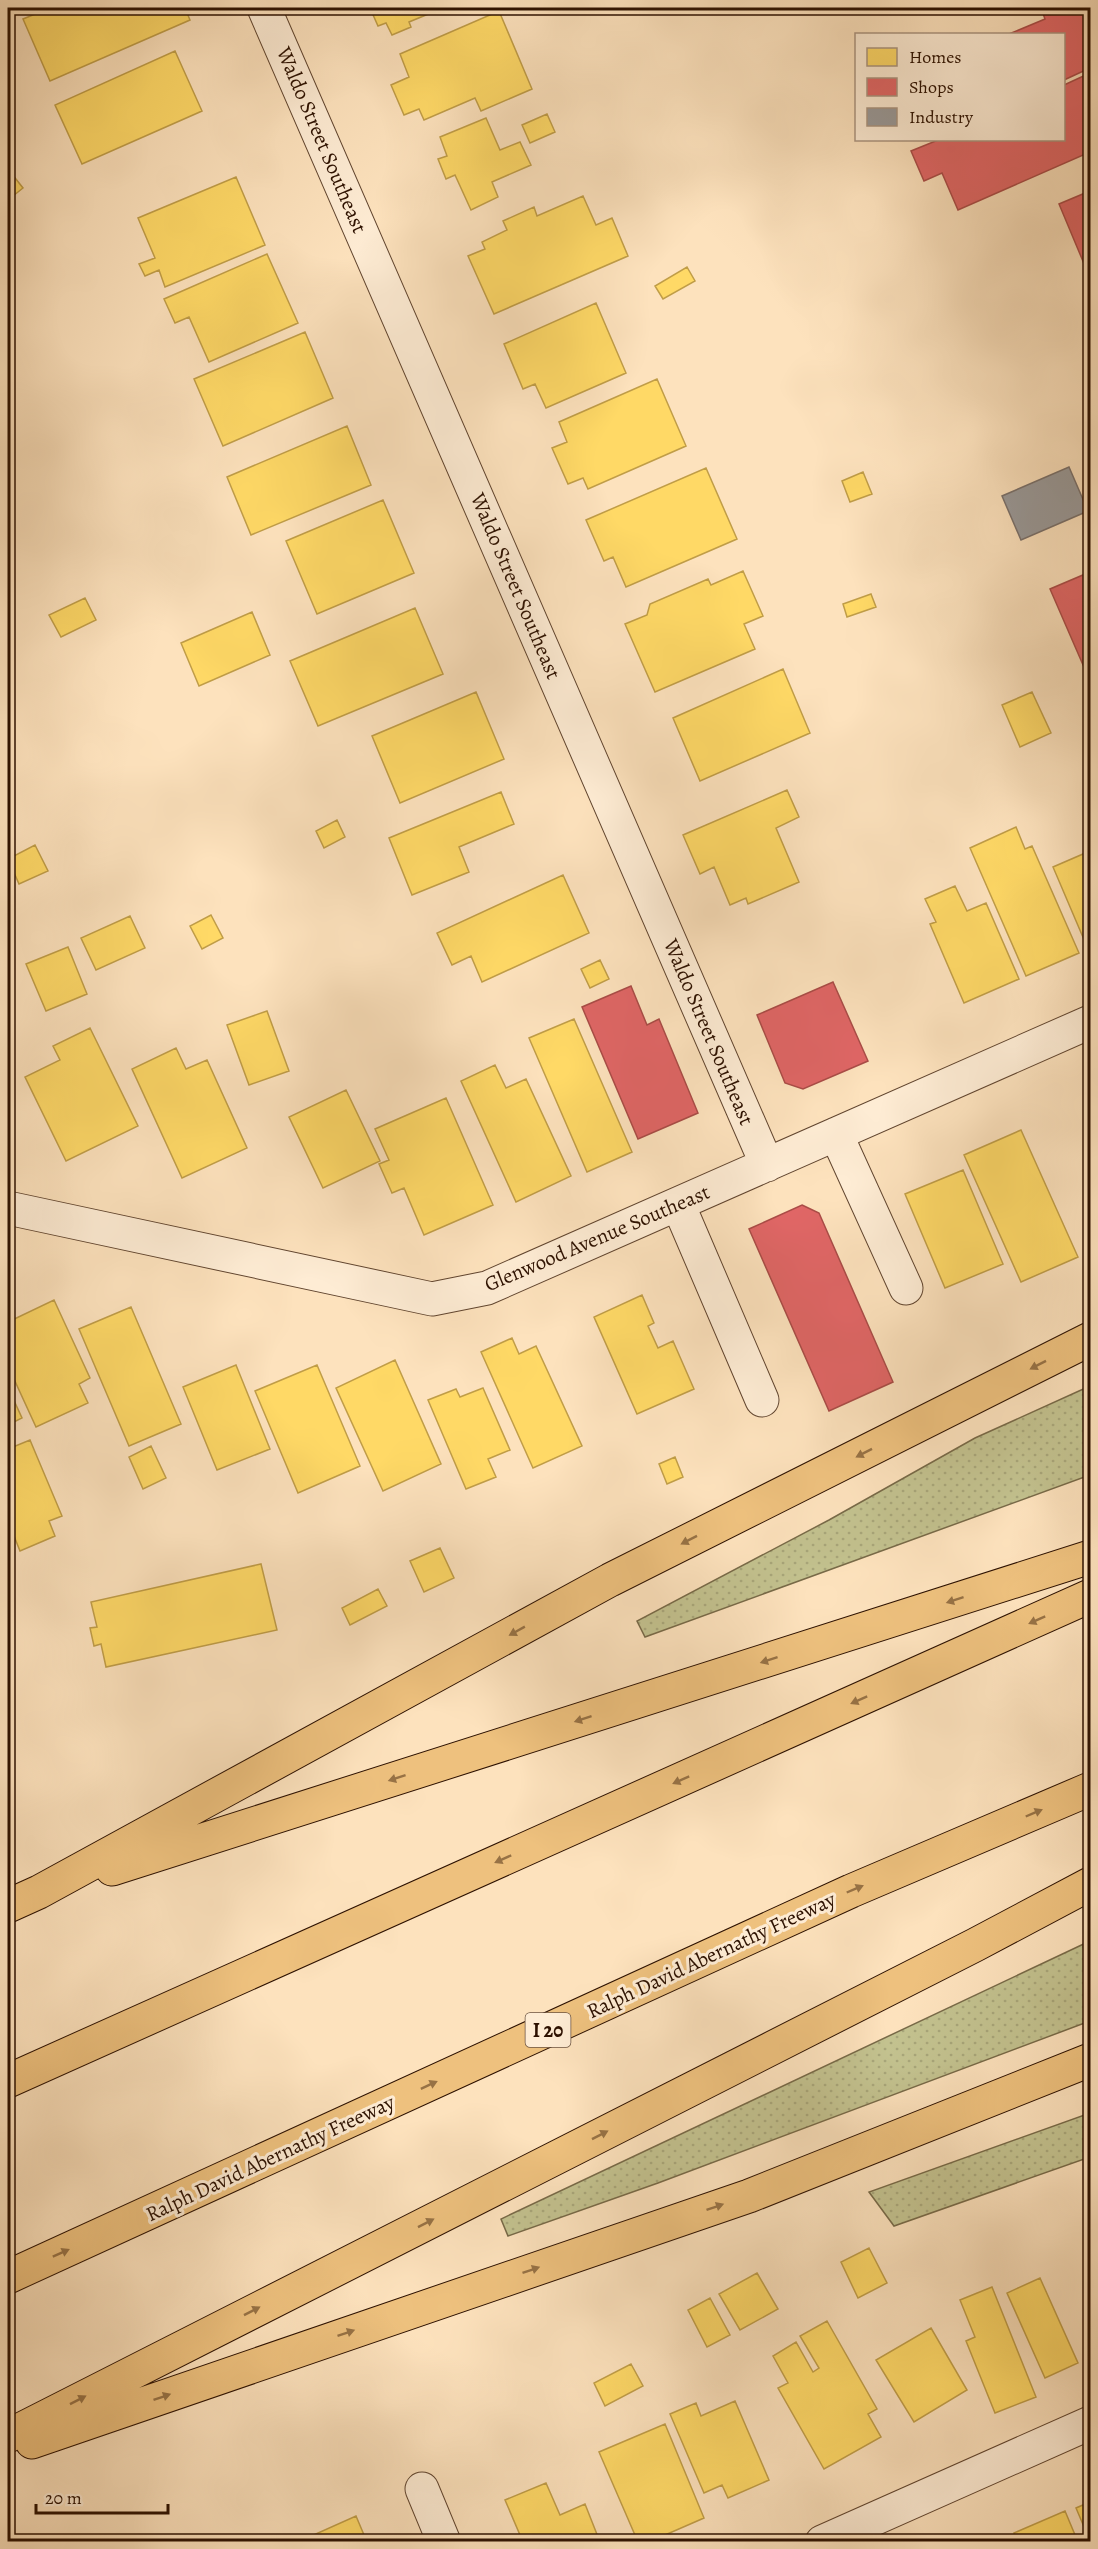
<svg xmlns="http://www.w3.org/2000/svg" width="1098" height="2549" viewBox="0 0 1098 2549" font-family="Alegreya,serif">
  <defs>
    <pattern id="grass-dots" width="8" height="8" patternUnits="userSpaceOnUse" patternTransform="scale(1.5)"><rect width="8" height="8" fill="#c3c28f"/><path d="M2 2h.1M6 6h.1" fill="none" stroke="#a8a67a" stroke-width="1.8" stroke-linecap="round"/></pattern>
  </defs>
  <rect width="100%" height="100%" fill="#fde2bd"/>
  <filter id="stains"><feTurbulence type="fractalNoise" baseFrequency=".00333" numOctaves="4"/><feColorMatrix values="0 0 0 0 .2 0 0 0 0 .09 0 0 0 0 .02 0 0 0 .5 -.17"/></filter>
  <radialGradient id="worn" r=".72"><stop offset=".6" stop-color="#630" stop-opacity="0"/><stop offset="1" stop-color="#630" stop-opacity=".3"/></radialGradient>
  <path fill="url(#grass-dots)" stroke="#786a48" stroke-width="1.5" d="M1090,1386V1475L645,1637L637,1621L829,1520L975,1438Z
    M1090,1941V2021L658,2183L508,2236L501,2219Z
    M1090,2113V2157L894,2226L869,2192Z"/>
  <path fill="#ffd966" stroke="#c09d47" stroke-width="1.5" d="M50,8H185L190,20L50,81L23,19Z
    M353,8H443L409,22L411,27L392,35L386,23L378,26L370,8L356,14Z
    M499,11L532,89L481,111L475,98L424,120L419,109L404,115L391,85L409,77L400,54Z
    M175,51L202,111L82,164L55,105Z
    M547,114L555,132L530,143L522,125Z
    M486,118L500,150L520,142L531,165L492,182L498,197L471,210L455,175L446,179L438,159L447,156L440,137Z
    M8,169L23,188L8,200Z
    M236,177L265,245L165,287L159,270L145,276L139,264L155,258L138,218Z
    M583,196L596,225L612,218L628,256L494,314L468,256L485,249L482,242L507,230L503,221L534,207L537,216Z
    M267,254L298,323L209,362L189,317L175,323L164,299Z
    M687,267L695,281L663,299L655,286Z
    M596,303L626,373L546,408L535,384L523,389L504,344Z
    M305,332L333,398L223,446L194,379Z
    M657,379L686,446L588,489L583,478L568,484L552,448L567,442L559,422Z
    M347,426L371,485L251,535L227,477Z
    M706,468L737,539L626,587L613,557L604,561L586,520Z
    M863,472L872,494L850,502L842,481Z
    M383,500L414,573L317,614L286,541Z
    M743,571L763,616L744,624L755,649L655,692L625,624L647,615L650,604L708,579L711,585Z
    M871,594L876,607L847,617L843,604Z
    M85,598L96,620L61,637L49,615Z
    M415,608L443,674L318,726L290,661Z
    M252,612L270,655L199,686L181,643Z
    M783,669L810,733L700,781L673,718Z
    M476,692L504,759L400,803L372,736Z
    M1032,692L1051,733L1020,747L1002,705Z
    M787,790L799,817L776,828L799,882L748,904L746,898L730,905L714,867L700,874L683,835Z
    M501,792L514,824L459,847L469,872L412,895L389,838Z
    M337,820L345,837L324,848L316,831Z
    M1016,827L1025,849L1032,846L1079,953L1026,976L970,848Z
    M35,845L48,871L19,884L8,859Z
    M1090,851V948L1088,949L1053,867Z
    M563,875L589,933L482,982L471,956L452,965L437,933Z
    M955,886L967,911L986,903L1019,979L964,1003L930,924L936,922L925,899Z
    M211,915L223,938L202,949L190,926Z
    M130,916L145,948L96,970L81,938Z
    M68,947L87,994L46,1011L26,964Z
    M600,960L609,979L590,988L581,969Z
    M267,1011L289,1071L249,1085L227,1025Z
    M574,1019L632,1152L587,1172L529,1038Z
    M90,1028L138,1126L66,1161L25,1077L60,1060L53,1046Z
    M176,1048L186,1069L207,1060L247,1148L182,1178L132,1069Z
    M495,1065L506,1088L526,1079L571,1176L516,1202L461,1081Z
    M346,1090L380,1161L323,1188L289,1117Z
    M446,1098L493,1205L424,1235L404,1188L392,1193L379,1164L389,1160L375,1129Z
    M1021,1130L1078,1257L1021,1282L964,1155Z
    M963,1170L1003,1264L945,1288L905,1194Z
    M642,1295L654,1323L648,1326L658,1348L673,1341L694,1389L637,1414L594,1317Z
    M54,1300L90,1378L79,1384L88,1403L36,1427L8,1366V1322Z
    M131,1307L181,1424L129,1446L79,1329Z
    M512,1338L519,1354L536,1346L582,1446L533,1468L481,1352Z
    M395,1360L441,1464L383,1491L336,1388Z
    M236,1365L270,1449L217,1470L183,1387Z
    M317,1365L360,1466L298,1493L255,1391Z
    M483,1388L510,1450L488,1459L496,1477L466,1489L428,1400L456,1389L460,1397Z
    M11,1394L22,1418L8,1425V1395Z
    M30,1440L62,1516L49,1521L55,1536L20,1551L8,1521V1449Z
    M151,1446L166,1478L143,1489L129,1457Z
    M675,1457L683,1477L667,1484L659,1464Z
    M440,1548L454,1578L424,1592L410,1561Z
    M261,1564L277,1630L106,1667L101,1644L94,1646L90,1628L97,1627L91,1602Z
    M378,1589L387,1606L350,1625L342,1608Z
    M869,2248L887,2283L858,2298L841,2262Z
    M757,2273L778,2309L740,2330L719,2294Z
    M1040,2278L1078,2363L1045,2378L1007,2293Z
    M992,2287L1036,2397L995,2413L966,2341L975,2337L960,2300Z
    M710,2298L730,2335L707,2347L688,2310Z
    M827,2321L877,2409L868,2414L881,2437L824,2469L778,2388L788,2383L773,2356L796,2342L813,2372L819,2368L800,2336Z
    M931,2328L967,2390L914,2422L876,2360Z
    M631,2364L643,2386L605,2406L594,2383Z
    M735,2401L769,2480L728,2498L722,2485L704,2493L670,2414L696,2403L701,2416Z
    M665,2424L704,2518L649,2542H638L599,2452Z
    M546,2483L560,2515L585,2504L600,2542H523L505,2500Z
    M1090,2502V2541L1076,2508Z
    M1065,2511L1078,2542H1017L1014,2533Z
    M356,2516L367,2542H298Z"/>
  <path fill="#e06666" stroke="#aa4c47" stroke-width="1.5" d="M1041,8H1090V68L1064,80V34H1009L1045,19Z
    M1090,73V152L958,210L942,173L924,181L911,151L938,140H1064V85Z
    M1090,191V278L1059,204Z
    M1090,572V681L1050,589Z
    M833,982L868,1061L803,1089L785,1083L757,1015Z
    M631,986L647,1025L659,1019L698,1113L638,1139L582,1007Z
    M802,1205L819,1213L893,1382L829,1411L749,1229Z"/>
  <path fill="#999" stroke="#79706b" stroke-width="1.5" d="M1069,467L1088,511L1021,540L1002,496Z"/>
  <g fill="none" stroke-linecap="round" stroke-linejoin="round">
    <defs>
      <path id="minor" d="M264,8L767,1165
        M836,1134L906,1288
        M678,1204L762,1400
        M8,1208L432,1299L487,1288L1090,1022
        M422,2489L444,2542
        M822,2542L1090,2423"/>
      <path id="highway" d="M112,1869L1090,1557
        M8,1906L39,1892L610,1580L1090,1339
        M8,2081L1090,1596
        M8,2277L851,1891L1090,1789
        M8,2436L975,1945L1090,1884
        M32,2442L749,2196L1090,2060"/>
    </defs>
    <use href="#minor" stroke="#61452f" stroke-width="35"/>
    <use href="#highway" stroke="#2d1100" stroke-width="35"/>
    <use href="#minor" stroke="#feecd4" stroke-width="33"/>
    <use href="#highway" stroke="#eec17e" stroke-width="33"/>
  </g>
  <defs><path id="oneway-solid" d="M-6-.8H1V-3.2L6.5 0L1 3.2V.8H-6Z" transform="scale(1.5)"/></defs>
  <g fill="#977245">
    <use href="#oneway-solid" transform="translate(1038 1365) rotate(153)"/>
    <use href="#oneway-solid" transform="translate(864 1453) rotate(153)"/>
    <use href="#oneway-solid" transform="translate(689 1540) rotate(153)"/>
    <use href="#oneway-solid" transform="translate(955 1600) rotate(162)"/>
    <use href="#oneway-solid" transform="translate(1037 1620) rotate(156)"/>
    <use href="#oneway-solid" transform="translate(517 1631) rotate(151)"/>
    <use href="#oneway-solid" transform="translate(769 1660) rotate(162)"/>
    <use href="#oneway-solid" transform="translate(859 1700) rotate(156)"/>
    <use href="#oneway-solid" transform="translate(583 1719) rotate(162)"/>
    <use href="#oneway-solid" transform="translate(397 1778) rotate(162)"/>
    <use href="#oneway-solid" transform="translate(681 1780) rotate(156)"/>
    <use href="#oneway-solid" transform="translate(1034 1813) rotate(-23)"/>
    <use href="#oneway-solid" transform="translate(503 1859) rotate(156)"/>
    <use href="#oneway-solid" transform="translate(855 1889) rotate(-23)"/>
    <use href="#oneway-solid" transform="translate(429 2085) rotate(-25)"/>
    <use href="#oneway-solid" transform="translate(600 2135) rotate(-27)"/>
    <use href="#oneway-solid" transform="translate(715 2207) rotate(-19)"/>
    <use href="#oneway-solid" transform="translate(426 2223) rotate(-27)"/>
    <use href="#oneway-solid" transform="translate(61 2253) rotate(-24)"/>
    <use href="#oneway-solid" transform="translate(531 2270) rotate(-19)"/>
    <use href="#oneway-solid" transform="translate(252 2311) rotate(-27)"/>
    <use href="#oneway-solid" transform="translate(346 2333) rotate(-19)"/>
    <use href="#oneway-solid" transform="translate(162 2397) rotate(-19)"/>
    <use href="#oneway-solid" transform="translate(78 2400) rotate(-27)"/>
  </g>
  <g text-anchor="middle" stroke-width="6" stroke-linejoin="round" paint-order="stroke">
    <rect fill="#feecd4" stroke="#6c5340" stroke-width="1.5" x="525.5" y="2013" width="45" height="34" rx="4.5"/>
    <g font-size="20" font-weight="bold" fill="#2d1100">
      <text x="548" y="2037">I 20</text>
    </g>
    <g font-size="21" fill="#2d1100" stroke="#feecd4">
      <text transform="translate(322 140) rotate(67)" y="7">Waldo Street Southeast</text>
      <text transform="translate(516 586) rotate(67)" y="7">Waldo Street Southeast</text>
      <text transform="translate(709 1032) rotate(67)" y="7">Waldo Street Southeast</text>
      <text transform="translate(597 1238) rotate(-23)" y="7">Glenwood Avenue Southeast</text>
      <text transform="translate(711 1955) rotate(-25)" y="7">Ralph David Abernathy Freeway</text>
      <text transform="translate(270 2158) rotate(-25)" y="7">Ralph David Abernathy Freeway</text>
    </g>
  </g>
  <rect width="1098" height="2549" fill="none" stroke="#fde2bd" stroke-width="30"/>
  <rect x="9" y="9" width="1080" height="2531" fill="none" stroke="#2d1100" stroke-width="3"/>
  <rect x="15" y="15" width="1068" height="2519" fill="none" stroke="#2d1100" stroke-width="1.5"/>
  <rect x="855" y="33" width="210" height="108" fill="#feecd4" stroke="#aa947f" stroke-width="1.5"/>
  <rect x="867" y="48" width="30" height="18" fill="#ffd966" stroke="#aa947f" stroke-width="1.5"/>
  <text x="909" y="63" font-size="18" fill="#2d1100">Homes</text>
  <rect x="867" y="78" width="30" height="18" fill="#e06666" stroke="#aa947f" stroke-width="1.5"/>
  <text x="909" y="93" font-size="18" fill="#2d1100">Shops</text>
  <rect x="867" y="108" width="30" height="18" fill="#999999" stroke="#aa947f" stroke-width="1.5"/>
  <text x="909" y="123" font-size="18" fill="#2d1100">Industry</text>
  <path d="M36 2504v9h132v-9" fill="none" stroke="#2d1100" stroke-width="3"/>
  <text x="45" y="2504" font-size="18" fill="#2d1100" stroke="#feecd4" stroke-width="4.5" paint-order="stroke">20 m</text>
  <rect width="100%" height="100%" filter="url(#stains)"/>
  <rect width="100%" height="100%" fill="url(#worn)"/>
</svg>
